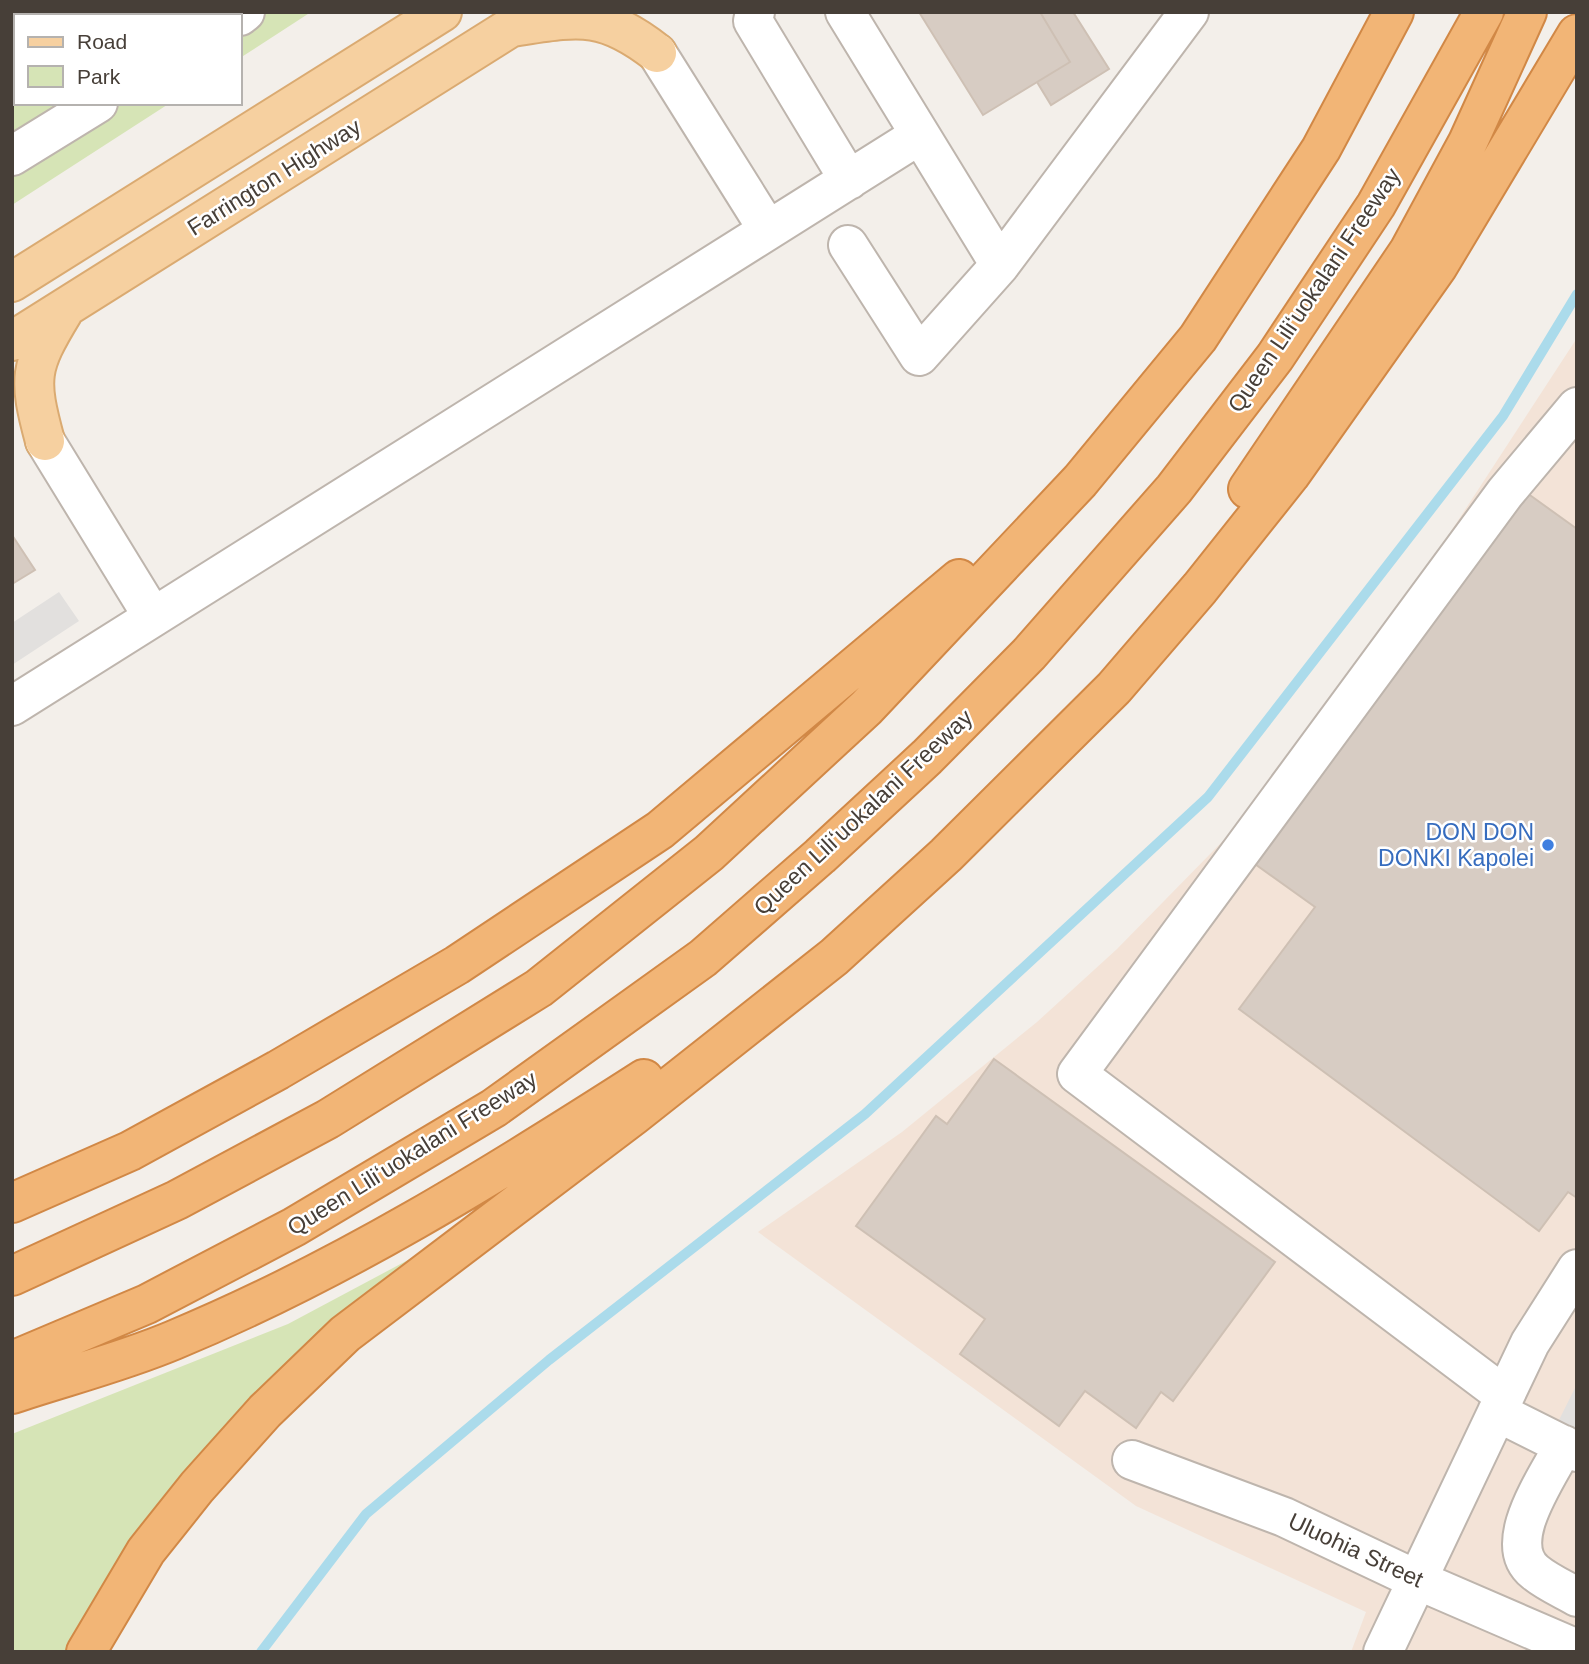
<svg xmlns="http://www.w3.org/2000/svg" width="1589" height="1664" viewBox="0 0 1589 1664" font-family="Helvetica,sans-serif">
  <rect width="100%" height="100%" fill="#f3efea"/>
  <path fill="#f3e3d7" d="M1577,338V1652H1351L1366,1612L1136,1506L758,1232L902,1132L1037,1022L1117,949L1262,801L1324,726Z"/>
  <path fill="#d6e4b6" d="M12,12H311L240,58V16H16V103H170L12,205Z
    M423,1252L369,1306L77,1652H12V1434L288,1324Z"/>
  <path fill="#e2e0de" d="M59,592L79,621L12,665V623Z
    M1577,1384V1439L1555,1428Z"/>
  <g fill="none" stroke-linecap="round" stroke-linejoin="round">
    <path stroke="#abdbeb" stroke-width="10" d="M261,1652L366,1514L549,1360L865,1114L1208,797L1503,416L1577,294"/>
  </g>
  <path fill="#d7ccc3" stroke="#cec0b4" stroke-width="2" d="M919,12H1040L1070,62L983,115Z
    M1040,12H1073L1109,69L1051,105L1037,82L1070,62Z
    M1527,493L1577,529V1198L1568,1192L1539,1231L1239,1009L1315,907L1255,864Z
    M12,535L35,570L12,584Z
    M994,1059L1275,1262L1173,1401L1161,1392L1136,1428L1085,1391L1059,1426L960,1354L985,1319L856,1226L936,1116L947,1124Z"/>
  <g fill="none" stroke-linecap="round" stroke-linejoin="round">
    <defs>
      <path id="minor" d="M755,12L753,21L849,180
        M845,12L1000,265L1189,12
        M240,16L245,12
        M657,53L768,230
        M12,156L98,103
        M848,245L919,356L1000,265
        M45,441L153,617
        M12,706L918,136
        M1505,1396L1077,1074L1505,493L1577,407
        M1497,1412L1577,1452
        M1564,1445C1548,1477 1499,1543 1535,1572C1547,1582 1563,1589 1577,1597
        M1132,1460L1284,1517L1415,1579L1577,1649
        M1383,1652L1530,1343L1577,1269"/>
      <path id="major" d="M512,27C578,17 602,10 657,53
        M12,282L442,12
        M12,341L535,12
        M45,441C28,378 29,368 63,312"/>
      <path id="highway" d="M1248,489L1409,251L1468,142L1527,12
        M12,1203L130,1151L278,1070L457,965L660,830L959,579
        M12,1276L177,1200L328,1119L539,988L709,853L866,708L1080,481L1198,338L1321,149L1394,12
        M12,1361L147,1304L294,1227L494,1108L703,958L820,856L927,757L1029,654L1174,489L1275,357L1376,205L1484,12
        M12,1394C66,1376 122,1362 174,1340C340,1271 493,1176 644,1079
        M86,1652L146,1551L197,1487L265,1411L345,1334L634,1115L834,957L946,855L1114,688L1200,588L1290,475L1438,266L1577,34"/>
    </defs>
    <use href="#minor" stroke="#beb5ad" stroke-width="42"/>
    <use href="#major" stroke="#daaa71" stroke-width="42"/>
    <use href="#highway" stroke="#d18846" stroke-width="42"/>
    <path stroke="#bfaf9f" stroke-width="4.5" stroke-dasharray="3.5 3.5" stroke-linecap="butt" d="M51,16L61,12
      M12,46L16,44"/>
    <use href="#minor" stroke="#fff" stroke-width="38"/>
    <use href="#major" stroke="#f6d0a0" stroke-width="38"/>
    <use href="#highway" stroke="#f2b576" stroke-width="38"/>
  </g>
  <circle fill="#3f7fe0" stroke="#fff" stroke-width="2.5" cx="1548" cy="845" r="7"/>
  <g text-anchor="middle" stroke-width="5" stroke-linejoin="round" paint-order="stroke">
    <g font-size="23" fill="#473f38" stroke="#fff">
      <text transform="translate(274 177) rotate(-32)" y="8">Farrington Highway</text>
      <text transform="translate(1314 290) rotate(-56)" y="8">Queen Liliʻuokalani Freeway</text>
      <text transform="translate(863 812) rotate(-43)" y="8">Queen Liliʻuokalani Freeway</text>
      <text transform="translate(412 1153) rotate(-32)" y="8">Queen Liliʻuokalani Freeway</text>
      <text transform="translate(1356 1550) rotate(25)" y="8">Uluohia Street</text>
    </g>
    <g font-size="23" fill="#366cbe" stroke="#fff" text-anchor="end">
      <text x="1534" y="840">DON DON<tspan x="1534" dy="26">DONKI Kapolei</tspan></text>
    </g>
  </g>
  <rect width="1589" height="1664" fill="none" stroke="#473f38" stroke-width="28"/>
  <rect x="14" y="14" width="228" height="91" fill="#ffffff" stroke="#b5b2af" stroke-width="2"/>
  <rect x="28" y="37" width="35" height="10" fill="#f6d0a0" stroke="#b5b2af" stroke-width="2"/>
  <text x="77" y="49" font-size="21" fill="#473f38">Road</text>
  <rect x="28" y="66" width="35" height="21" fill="#d6e4b6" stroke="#b5b2af" stroke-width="2"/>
  <text x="77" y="84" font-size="21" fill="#473f38">Park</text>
</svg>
